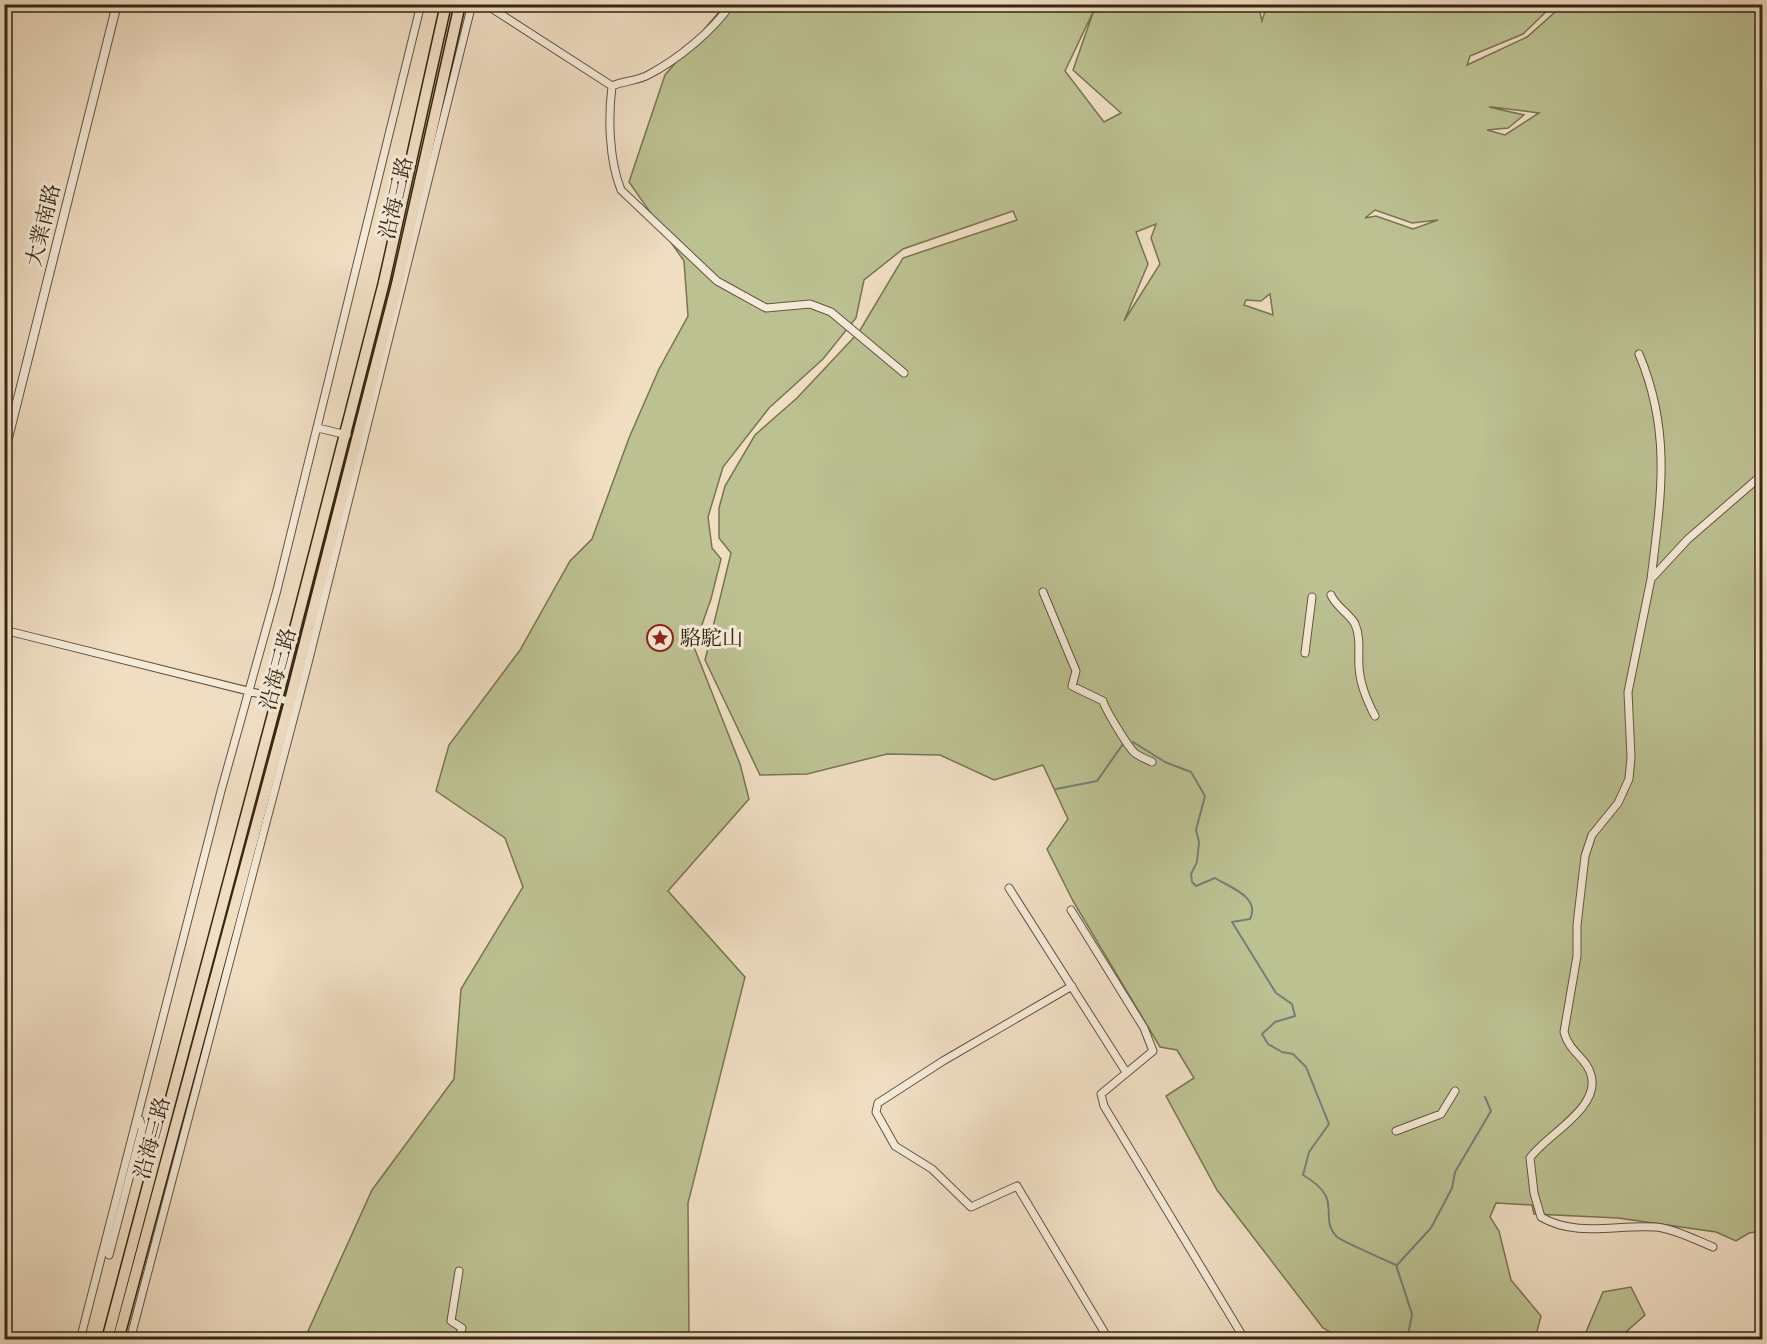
<svg xmlns="http://www.w3.org/2000/svg" width="1767" height="1344" viewBox="0 0 1767 1344" font-family="'Sorts Mill Goudy','Noto Serif TC',serif">
  <rect width="100%" height="100%" fill="#f0dec3"/>
  <filter id="stains"><feTurbulence type="fractalNoise" baseFrequency=".00333" numOctaves="4"/><feColorMatrix values="0 0 0 0 .2 0 0 0 0 .09 0 0 0 0 .02 0 0 0 .5 -.17"/></filter>
  <radialGradient id="worn" r=".72"><stop offset=".6" stop-color="#630" stop-opacity="0"/><stop offset="1" stop-color="#630" stop-opacity=".3"/></radialGradient>
  <path fill="#bcc192" stroke="#787452" stroke-width="1.5" fill-rule="evenodd" d="M1258,4L1262,21L1267,5H1553L1523,34L1470,56L1467,65L1527,37L1563,5H1762V1231L1749,1233L1736,1241L1716,1232L1618,1218L1534,1214L1532,1205L1496,1203L1490,1217L1499,1231L1511,1280L1541,1316L1535,1339H1342L1323,1328L1217,1190L1166,1096L1194,1078L1177,1050L1160,1047L1073,901L1047,849L1068,819L1043,765L994,780L940,755L887,754L807,774L760,775L705,660L731,553L719,538V508L725,486L755,435L797,398L859,332L903,258L1017,220L1013,211L903,249L864,280L856,318L823,359L769,408L723,467L708,517L712,548L721,559L711,599L694,647L740,764L749,799L668,891L745,977L688,1203L689,1339L304,1340L372,1190L454,1079L461,989L523,887L505,838L436,791L449,745L520,650L570,561L592,539L629,438L659,369L688,316L684,261L629,182L665,75L725,5ZM1094,10L1073,70L1121,113L1104,122L1065,71ZM1489,107H1492L1539,113L1505,135L1487,130L1508,128L1524,115ZM1375,210L1412,223L1438,220L1413,229L1376,216L1365,218ZM1156,224L1151,238L1160,264L1124,321L1148,264L1136,232ZM1270,294L1273,315L1244,305L1246,300L1261,301Z
    M1631,1287L1645,1315L1618,1339H1583L1603,1292Z"/>
  <g fill="none" stroke-linecap="round" stroke-linejoin="round">
    <path stroke="#737f78" stroke-width="2" d="M1133,742L1165,762L1191,772L1205,796L1196,830L1199,842L1197,862L1191,874L1192,882L1196,886L1215,878C1229,887 1261,897 1250,919L1232,922L1276,993L1292,1004L1295,1016L1275,1022L1262,1034L1268,1044L1282,1052L1293,1054L1306,1067L1329,1124L1309,1152L1303,1175C1346,1200 1317,1216 1337,1237C1342,1241 1387,1261 1396,1265L1412,1314L1407,1340
      M1056,789L1097,781L1123,744
      M1397,1265L1431,1228L1452,1188L1455,1172L1491,1111L1485,1097"/>
    <defs>
      <path id="minor" d="M485,4L612,86
        M731,4C713,31 677,60 648,75C637,81 623,81 612,86C608,118 609,160 621,190L717,281L766,308L810,304L831,312L904,373
        M1639,354C1672,432 1661,497 1651,579
        M318,428L347,435
        M1043,592L1076,671L1072,686L1103,701C1105,709 1126,743 1132,750C1136,756 1146,759 1152,762
        M1331,595C1336,607 1349,613 1355,624C1361,638 1358,652 1359,667C1360,684 1367,701 1375,716
        M4,630L292,702
        M1305,653L1312,597
        M1009,888L1126,1072
        M1071,910L1144,1028L1153,1051L1101,1094L1104,1106L1245,1340
        M1072,986L943,1061L878,1103L876,1112L895,1146L932,1169L971,1207L1017,1186L1109,1340
        M1396,1131L1441,1114L1455,1091
        M1713,1247C1696,1240 1675,1229 1656,1227C1617,1224 1577,1238 1541,1217L1534,1193L1530,1158C1546,1135 1601,1108 1591,1075C1587,1058 1569,1052 1564,1032L1577,956V925L1585,856L1592,835L1618,803L1629,779L1631,757L1628,692L1651,579L1688,539L1762,475
        M109,1255L142,1129L140,1120
        M80,1340L221,791L277,590L421,4
        M130,1340L307,667L472,4
        M458,1340L462,1328L451,1321L459,1271
        M485,1340L491,1337L492,1340"/>
      <path id="tertiary" d="M4,454L117,4"/>
      <path id="primary" d="M107,1340L277,699L384,282L446,4
        M118,1340L290,701L366,404L397,284L460,4"/>
    </defs>
    <use href="#minor" stroke="#64543e" stroke-width="9"/>
    <use href="#tertiary" stroke="#64543e" stroke-width="10"/>
    <use href="#primary" stroke="#352611" stroke-width="13"/>
    <use href="#minor" stroke="#f5ead8" stroke-width="7"/>
    <use href="#tertiary" stroke="#f5ead8" stroke-width="8"/>
    <use href="#primary" stroke="#f0dec3" stroke-width="10"/>
  </g>
  <defs>
    <symbol id="sight-ring" viewBox="-11 -11 22 22"><circle r="9.5" fill="#f5ead8" stroke="#8f2418" stroke-width="1.5"/><path d="M0-6L1.8-2.2L6-1.7L2.9 1.2L3.7 5.4L0 3.3L-3.7 5.4L-2.9 1.2L-6-1.7L-1.8-2.2Z" fill="#8f2418"/></symbol>
  </defs>
  <g fill-rule="evenodd">
    <use href="#sight-ring" x="645" y="623" width="30" height="30"/>
  </g>
  <g text-anchor="middle" stroke-width="6" stroke-linejoin="round" paint-order="stroke">
    <g font-size="21" fill="#352611" stroke="#f5ead8">
      <text transform="translate(396 198) rotate(-77)" y="7">沿海三路</text>
      <text transform="translate(43 225) rotate(-76)" y="7">大業南路</text>
      <text transform="translate(278 669) rotate(-75)" y="7">沿海三路</text>
      <text transform="translate(152 1138) rotate(-75)" y="7">沿海三路</text>
    </g>
    <g font-size="21" fill="#352611" stroke="#f5ead8" text-anchor="start">
      <text x="680" y="645">駱駝山</text>
    </g>
  </g>
  <rect width="1767" height="1344" fill="none" stroke="#f0dec3" stroke-width="24"/>
  <rect x="6" y="6" width="1755" height="1332" fill="none" stroke="#352611" stroke-width="3"/>
  <rect x="12" y="12" width="1743" height="1320" fill="none" stroke="#352611" stroke-width="1.5"/>
  <rect width="100%" height="100%" filter="url(#stains)"/>
  <rect width="100%" height="100%" fill="url(#worn)"/>
</svg>
